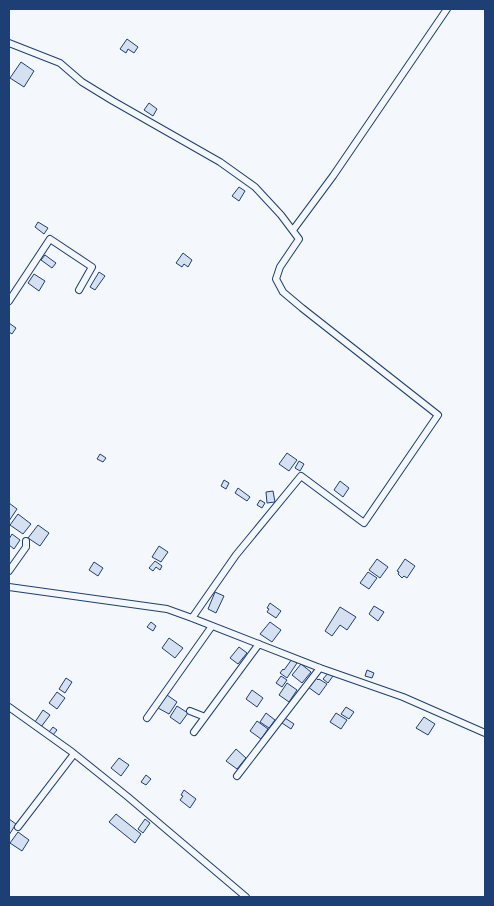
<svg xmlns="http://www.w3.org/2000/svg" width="494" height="906" viewBox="0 0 494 906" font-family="Montserrat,sans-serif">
  <rect width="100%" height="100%" fill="#f4f7fb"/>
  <path fill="#d5e0f0" stroke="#1d3f73" d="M127,39L138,47L134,53L128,49L126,53L120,49Z
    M21,62L34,71L24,87L10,78Z
    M149,103L157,109L153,116L144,110Z
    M239,187L245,191L239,201L232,196Z
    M38,222L48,228L44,234L35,227Z
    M183,253L192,260L188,267L184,264L182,267L176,263Z
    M45,255L56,263L52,268L41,260Z
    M99,272L105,276L95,290L90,287Z
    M34,274L45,281L39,291L28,283Z
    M9,323L16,328L12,334L9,332Z
    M287,453L297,460L289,471L279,464Z
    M100,454L106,458L103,462L97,459Z
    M299,461L304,464L300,471L295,468Z
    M224,480L229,483L226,489L221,486Z
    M340,481L349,488L343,497L334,490Z
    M238,488L250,497L247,501L235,493Z
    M273,491L275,502L267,503L266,492Z
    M260,500L265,503L262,508L257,505Z
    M9,503L17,509L9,521Z
    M18,514L31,524L23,534L10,525Z
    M38,525L49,533L40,546L28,538Z
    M12,534L20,540L14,549L9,545V539Z
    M159,546L168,552L161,562L152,557Z
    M377,559L388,567L380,578L369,570Z
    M405,559L415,566L407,578L404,576L402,578L398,574L399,572L397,571Z
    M155,561L162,566L160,570L156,567L153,571L149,568Z
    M94,562L103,568L98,576L89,570Z
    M368,572L377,578L369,589L360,583Z
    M215,592L224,596L216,613L208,609Z
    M270,603L281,611L276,618L267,612L269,609L267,608Z
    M374,606L384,612L378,621L369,614Z
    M340,607L356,617L347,630L340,625L332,636L325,631Z
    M151,622L156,626L153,631L147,627Z
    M270,622L281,630L272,642L260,634Z
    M169,638L183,648L175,658L162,648Z
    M239,647L247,653L238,664L230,658Z
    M292,659L297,663L287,678L280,673L283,669L284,670Z
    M301,664L311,672L302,683L292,675Z
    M367,670L374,673L372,678L365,676Z
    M328,673L333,676L328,683L323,679Z
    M281,676L287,680L282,687L276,683Z
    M315,677L318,680L319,679L327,684L319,695L308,687Z
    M66,678L72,682L65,693L59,689Z
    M287,683L297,690L289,702L279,695Z
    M252,690L263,698L257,707L246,699Z
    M57,692L65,698L57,709L49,703Z
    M167,695L177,702L169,714L158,708Z
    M177,706L188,713L180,724L170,717Z
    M346,707L354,712L349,719L341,714Z
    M43,710L50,715L41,727L35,722Z
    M266,713L275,720L269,728L260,722Z
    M336,713L347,720L341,729L330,722Z
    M424,717L435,724L428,735L416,728Z
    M285,718L294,724L291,729L282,723Z
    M257,721L268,729L261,739L250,731Z
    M53,727L57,730L53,735L49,732Z
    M236,749L246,758L237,769L226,761Z
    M119,758L129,765L121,776L111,768Z
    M146,775L151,779L146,785L141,782Z
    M184,790L196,799L190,808L180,800L183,796L181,795Z
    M116,814L141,834L135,843L109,822Z
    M9,819L16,824L9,835Z
    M145,819L150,823L143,833L138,829Z
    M18,832L29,840L22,851L10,843Z"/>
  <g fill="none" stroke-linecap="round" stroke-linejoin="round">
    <defs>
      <path id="street" d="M9,43L60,63L82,82L113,101L220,162L255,187L281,215L299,239L280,267L276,279L283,292L302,308L438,415L364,523L301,476L236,555L192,618
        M293,230L333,176L447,9
        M9,301L50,239L92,267L79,290
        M9,571L26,547V541
        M9,587L167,609L192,618L320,668L403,697L485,733
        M9,707L72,752L128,797L246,897
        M190,711L205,717
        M147,718L212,626
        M194,732L259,644
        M237,776L320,668
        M18,827L74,754"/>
    </defs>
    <use href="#street" stroke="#1d3f73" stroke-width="8"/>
    <use href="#street" stroke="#f4f7fb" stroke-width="6"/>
  </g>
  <rect width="494" height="906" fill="none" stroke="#1d3f73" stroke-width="20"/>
</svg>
